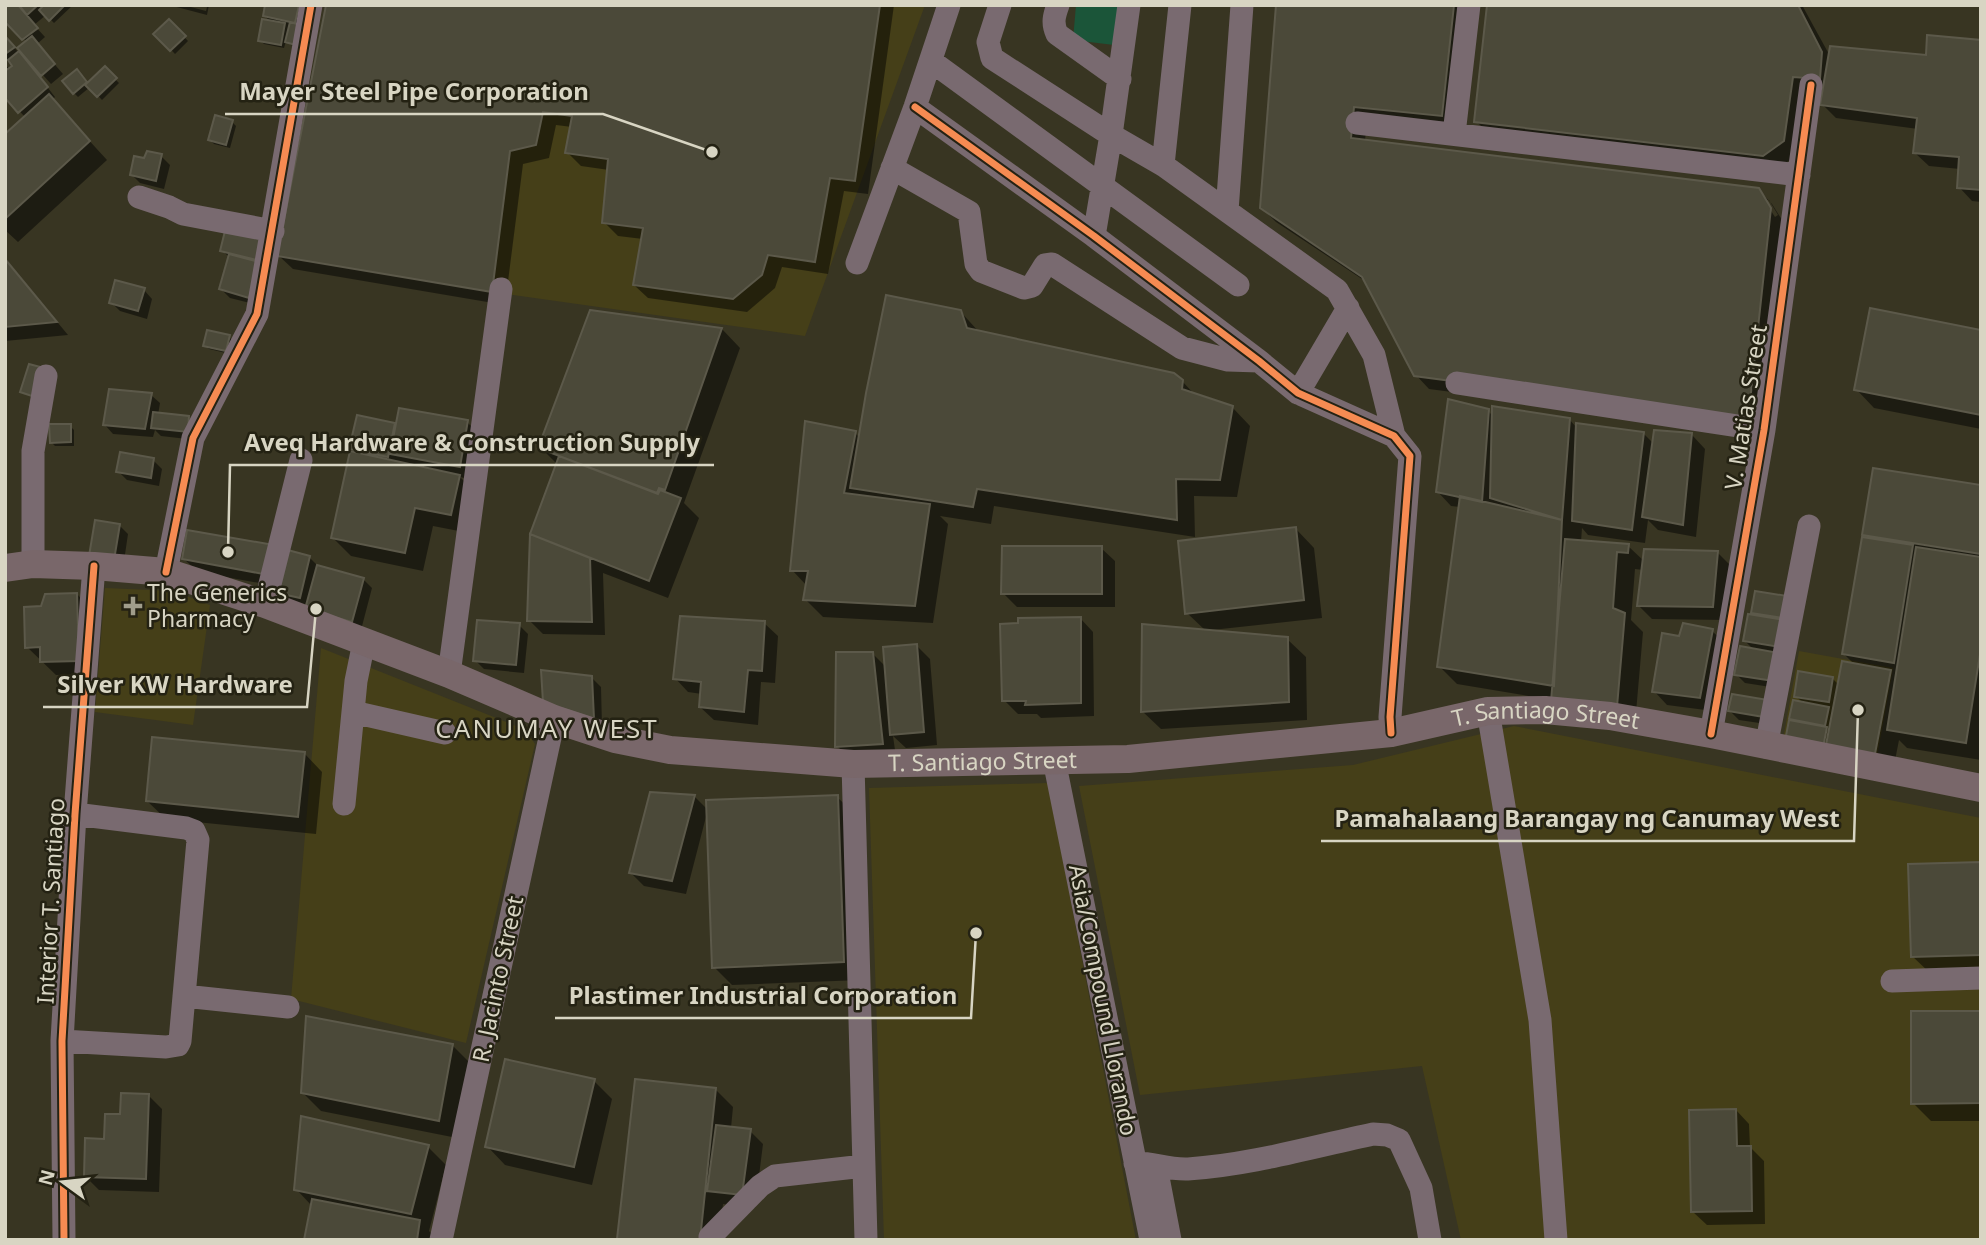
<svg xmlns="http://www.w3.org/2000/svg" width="1986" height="1245" viewBox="0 0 1986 1245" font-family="'Noto Sans',sans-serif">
  <rect width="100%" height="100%" fill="#383522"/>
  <path fill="#453f18" d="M326,5H925L805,336L492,292L277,256Z
    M105,588L173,591L210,605L193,725L95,712Z
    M321,648L526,730L535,744L466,1043L291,999Z
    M1799,651L1893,668L1876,762L1782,745Z
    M1514,726L1981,818V1240H1461L1422,1066L1140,1095L1079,786L1353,765Z
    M1048,783L1136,1240H884L869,788Z"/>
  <path fill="#1b5539" d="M1076,5H1118L1114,45L1073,40Z"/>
  <path fill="#0007" fill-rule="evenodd" d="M5,5H73L54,23L46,15L34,25L45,37L37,44L63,74L51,84L33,64L31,66L55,97L52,100L107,160L18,242L5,230V136L26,118L5,96V65L10,69L14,67L5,58V37L19,53L27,42L5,19Z
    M169,5H183L206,11L207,7L198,5H209L207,15Z
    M328,5H894L868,194L844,191L828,274L782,267L775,288L747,312L648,298L634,285L643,239L618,236L604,222L609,170L581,166L567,152L572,127L556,125L549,158L523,164L505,305L293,269L279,256Z
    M1278,5H1469L1455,128L1367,119L1365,141L1758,189L1772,204L1784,223L1761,433L1429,389L1415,374L1368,283L1276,222L1262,208ZM1764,200H1769L1778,215L1775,217Z
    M1489,5H1802L1830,56L1927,57L1981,41V202L1972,201L1959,187L1960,169L1929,166L1915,153L1918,129L1836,118L1822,104L1824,91L1806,90L1797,155L1777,169L1490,135L1476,121Z
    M298,7L307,16L303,49L291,45L286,41L284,48L264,44L260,40L271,22L265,16Z
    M169,21L188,41L175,54L156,34Z
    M105,69L119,83L102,100L90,87L78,97L74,93L80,75L88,84Z
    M232,122L236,126L230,148L214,144L210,140Z
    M161,156L170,165L164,189L140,183L132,175L146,160Z
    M262,238L258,305L230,298L221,289L230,258L222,250Z
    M5,259L6,260L68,335L5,341Z
    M144,290L152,299L147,319L120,311L111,302Z
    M960,311L979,332L1182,381L1196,396L1232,407L1250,426L1237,497L1194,496L1195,537L994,506L991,524L940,516L948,524L933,623L823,617L805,599L807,586L792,570L855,433L860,438Z
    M591,312L722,329L740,348L684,503L699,518L668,598L603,573L605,635L543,634L529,620L532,534L558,465L540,447Z
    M1981,331V429L1874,408L1856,389Z
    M229,337L233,341L230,354L209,349L205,345Z
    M151,395L160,403L158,415L188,418L197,427L196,440L161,436L155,430L153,437L113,434L105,425Z
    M1488,411L1493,416L1569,419L1577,428L1643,433L1654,444L1692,435L1705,449L1696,537L1658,530L1648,520L1645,543L1588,535L1582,528L1581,542L1628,546L1644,561L1717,552L1731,566L1726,620L1652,619L1639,606L1643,570L1635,569L1631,620L1643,632L1635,724L1553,700L1457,684L1439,666L1460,507L1451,506L1438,492Z
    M467,422L481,436L473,480L460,477L478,495L469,533L433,526L423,571L351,556L333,538L357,455L351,449L394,425L397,427Z
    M70,426L74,430V446H55L51,442Z
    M153,460L162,469L159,486L127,480L118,471Z
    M1981,487V760L1907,748L1899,740L1892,776L1845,768L1791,718L1803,703L1796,696L1833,679L1839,685L1855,665L1844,654L1870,540L1864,534Z
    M119,525L128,534L123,568L100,564Z
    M1296,529L1314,548L1322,618L1212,630L1287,639L1306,657L1307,720L1161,729L1142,711L1206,631L1187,613Z
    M1101,548L1115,561V607H1017L1003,593Z
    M309,557L318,566L363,579L372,588L361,630L284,600L275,591L276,586L198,572L184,559Z
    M1757,593L1787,625L1783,689L1745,683L1736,674L1754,650L1745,641L1759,618L1753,612Z
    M77,594L90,608L92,674L56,675L27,647L43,608Z
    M1080,618L1093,632L1094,716L1041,718L1037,714H1018L1004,700Z
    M764,623L778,636L775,683L761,682L758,725L714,720L700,707L702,694L688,692L675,678Z
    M519,625L528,634L524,673L484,669L475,660Z
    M1712,631L1726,644L1713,711L1667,705L1654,691L1681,638Z
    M917,646L930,659L937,745L906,748L893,736L896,757L850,759L837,746L872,653L886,667Z
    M543,672L592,678L601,687L602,726Z
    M1767,701L1773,725L1739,720L1730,711Z
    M304,753L322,772L316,834L166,819L147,801Z
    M695,797L708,810L837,797L856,815L862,980L732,985L714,967L707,813L686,894L644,886L631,873Z
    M1981,864V973L1931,974L1912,956Z
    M1981,1012V1121H1931L1913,1103Z
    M453,1046L471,1064L457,1138L321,1111L303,1093Z
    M594,1081L612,1099L592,1185L505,1165L487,1146Z
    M715,1089L733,1107L731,1128L750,1131L763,1144L755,1208L723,1204L719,1240H620L619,1238Z
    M148,1095L162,1109L159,1192L99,1190L86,1177L122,1116Z
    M1736,1110L1749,1124L1750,1147L1764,1161L1765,1224L1707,1225L1693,1212Z
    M428,1147L446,1165L429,1231L433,1235L432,1240H306L312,1206L296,1189Z"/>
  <path fill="#4b4939" stroke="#5c594a" stroke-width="2" d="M9,5H18L38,28L22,40L5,22V8Z
    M19,5H38L27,15Z
    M44,5H65L49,21L39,10Z
    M265,5H299L295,23L263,16Z
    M326,5H880L855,181L830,178L815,262L768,255L762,275L733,299L633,285L643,228L602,223L608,159L565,153L572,116L543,112L536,145L510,151L492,292L277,256Z
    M1276,5H1454L1442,116L1354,107L1351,138L1759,188L1771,208L1748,420L1414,376L1362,277L1260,208Z
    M1487,5H1798L1822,52L1820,79L1793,77L1784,141L1763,156L1474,122Z
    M169,19L186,36L170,51L153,34Z
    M262,19L285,23L281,45L258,41Z
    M290,22L304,26L299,46L285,42Z
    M1927,35L1981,40V190L1957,188L1959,157L1913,153L1917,118L1820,105L1830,46L1926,55Z
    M5,36L15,47L5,54Z
    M32,36L55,64L41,76L17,48Z
    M19,51L48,87L18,113L5,98V71L12,66L8,60Z
    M105,66L117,78L97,97L85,85Z
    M77,69L87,82L73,94L62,81Z
    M49,94L90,141L5,219V134Z
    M215,115L233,120L226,145L208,140Z
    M147,151L162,154L156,181L130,175L134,156L144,158Z
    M226,227L263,236L257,260L220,251Z
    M229,254L259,262L249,298L219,289Z
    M5,259L57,322L5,327Z
    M115,280L145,288L138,311L109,303Z
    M886,295L961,310L967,328L1174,373L1183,380L1182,389L1233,406L1220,480L1176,479L1177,520L977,489L973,507L850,488L866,393Z
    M1870,308L1981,330V415L1854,390Z
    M590,310L722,328L665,490L659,488L657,493L538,448Z
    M207,330L230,335L226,351L203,346Z
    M29,364L44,368L35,397L20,392Z
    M109,389L152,393L145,429L103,425Z
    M1448,399L1489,409L1482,502L1436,492Z
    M1492,406L1570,418L1562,520L1490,498Z
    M399,408L468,420L460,467L390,454Z
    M153,412L189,416L188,432L151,428Z
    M357,415L395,423L388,457L349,449Z
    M805,421L856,431L844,493L930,504L915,606L803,600L808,571H790Z
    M1576,423L1644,432L1632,530L1572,521Z
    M49,424H71V442L50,443Z
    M1654,430L1692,433L1683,525L1642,517Z
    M350,451L460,475L451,515L415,508L405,553L331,538Z
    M120,452L154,458L151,478L116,472Z
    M559,456L658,494L660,490L681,498L649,581L530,534Z
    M1873,468L1981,485V554L1862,535Z
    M1460,496L1562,520L1554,686L1437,667Z
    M95,520L120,524L114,560L89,556Z
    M1296,527L1304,600L1185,614L1178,541Z
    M187,530L274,545L269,575L182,559Z
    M530,534L590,558L592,622L527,621Z
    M1862,537L1913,545L1894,663L1842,654Z
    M1565,539L1629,544L1628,553L1617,552L1613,608L1625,613L1617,707L1551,701Z
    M1002,546H1102V594H1001Z
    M1916,547L1981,557V648L1966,743L1887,730Z
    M284,549L310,556L300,598L273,592Z
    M1644,549L1718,551L1713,607L1637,606Z
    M317,565L364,578L352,622L305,609Z
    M1755,591L1787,596L1783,618L1751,613Z
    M77,593L79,661L40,662V647L25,648L24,607L41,606L45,594Z
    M1748,614L1784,620L1780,647L1743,641Z
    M680,616L765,621L762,671L748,670L744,712L699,707L701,682L673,679Z
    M1081,617V703L1025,705L1026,701H1002L1000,624L1018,623V618Z
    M477,620L520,623L516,665L473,661Z
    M1683,623L1713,629L1700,698L1652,692L1662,633L1679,636Z
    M1142,624L1288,637L1289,702L1141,712Z
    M917,644L924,732L890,735L883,647Z
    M1740,646L1779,653L1774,681L1734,675Z
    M836,652H873L883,744L835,747Z
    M1842,661L1891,670L1874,759L1825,750Z
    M541,670L592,676L594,719L543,702Z
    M1798,671L1833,677L1829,702L1794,697Z
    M1732,694L1768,700L1764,717L1728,711Z
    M1793,700L1829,707L1825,726L1789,719Z
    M1789,720L1827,727L1823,748L1785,741Z
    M152,737L305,752L298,817L146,801Z
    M650,792L695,795L672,881L629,873Z
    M838,795L844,962L712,968L706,800Z
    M1981,862V955L1911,957L1908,864Z
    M1911,1011H1981V1103L1911,1104Z
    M306,1016L453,1044L439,1121L301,1093Z
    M505,1059L595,1079L574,1167L485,1147Z
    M635,1079L716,1088L700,1240L617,1239Z
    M121,1093L149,1094L146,1179L84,1177L85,1138L104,1139L105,1114H120Z
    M1736,1109L1737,1146H1751L1752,1211L1691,1212L1689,1110Z
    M301,1116L429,1145L411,1214L294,1190Z
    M716,1125L751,1129L742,1195L707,1191Z
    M312,1199L420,1220L417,1240H304Z"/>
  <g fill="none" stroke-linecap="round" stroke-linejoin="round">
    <path stroke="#796a70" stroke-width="23" d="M1000,5L988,42L992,58L1111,135L1163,165L1337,290L1374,355L1394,436
      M1058,5C1054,16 1052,23 1057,34L1120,79
      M931,61L1238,285
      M915,107L1094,236L1259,361L1298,393L1394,436L1410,456L1390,717L1391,733
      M1357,123L1799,175
      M1454,134L1469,5
      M1163,165L1180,5
      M892,168L969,212L976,264L981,271L1024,288L1032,286L1045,265L1052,264L1182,348L1228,360L1259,361
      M139,197L169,207L183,214L273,231
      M1227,211L1242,5
      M1094,236L1111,135L1129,5
      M857,263L915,107L949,5
      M1457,383L1764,430
      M1298,393L1348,308
      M33,564V451L46,376
      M166,572L193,438L257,314L311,5
      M265,604L301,460
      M449,674L501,289
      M1488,711L1540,1020L1556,1240
      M353,712L445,733
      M1711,734L1764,430L1811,85
      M1766,747L1809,526
      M1054,760L1151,1240
      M853,764L866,1240
      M344,804L356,681L364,642
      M1892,981L1981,978
      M184,996L288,1007
      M62,1041L166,1047L178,1045L180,1041L198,840L194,831L186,828L75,814
      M1135,1163C1152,1162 1167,1170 1188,1169C1250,1165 1312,1147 1373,1134L1387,1135L1399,1140L1421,1188L1430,1240
      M1156,1167L1170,1240
      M710,1237L760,1186L775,1176L864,1166
      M64,1240L62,1041L75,814L94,566
      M441,1240L554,719"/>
    <path stroke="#79676a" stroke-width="28" id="s1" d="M5,568L33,564L94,566L166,572L265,604L449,674L554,719L615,739L670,750L853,764L1128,759L1391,733L1488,711L1545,710L1610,716L1711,734L1981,788"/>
    <defs>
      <path id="cycleway" d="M915,107L1094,236L1259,361L1298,393L1394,436L1410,456L1390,717L1391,733
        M166,572L193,438L257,314L311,5
        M1711,734L1764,430L1811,85
        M64,1240L62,1041L75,814L94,566"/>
    </defs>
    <use href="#cycleway" stroke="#242213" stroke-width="11"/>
    <use href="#cycleway" stroke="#f68b52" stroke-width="7"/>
  </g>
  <path fill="#a09d8b" stroke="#242213" stroke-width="2.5" d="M129.5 595.5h7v7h7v7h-7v7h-7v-7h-7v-7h7z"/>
  <g text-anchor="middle" stroke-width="5" stroke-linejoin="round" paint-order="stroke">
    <g font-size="23" fill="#d8d5c3" stroke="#242213">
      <text transform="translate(1746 407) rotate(-81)" y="8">V. Matias Street</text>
      <text dy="8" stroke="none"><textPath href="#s1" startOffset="1577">T. Santiago Street</textPath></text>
      <text dy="8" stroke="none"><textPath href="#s1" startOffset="1010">T. Santiago Street</textPath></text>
      <text transform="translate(51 901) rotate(-87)" y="8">Interior T. Santiago</text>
      <text transform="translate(498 979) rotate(-78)" y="8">R. Jacinto Street</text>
      <text transform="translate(1103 1000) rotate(79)" y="8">Asia/Compound Llorando</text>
    </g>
    <g font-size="23" fill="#d8d5c3" stroke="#242213" text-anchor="start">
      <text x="147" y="601">The Generics<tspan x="147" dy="26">Pharmacy</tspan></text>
    </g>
    <g font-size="26" letter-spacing="2" fill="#d8d5c3" stroke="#242213">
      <text x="547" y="738">CANUMAY WEST</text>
    </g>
  </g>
  <path fill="none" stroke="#d8d5c3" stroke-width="2.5" d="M712 152L603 114H225M228 552L230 465H714M316 609L307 707H43M1858 710L1854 841H1321M976 933L971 1018H555"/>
  <g fill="#d8d5c3" stroke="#242213" stroke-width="2.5">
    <circle cx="712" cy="152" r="7"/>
    <circle cx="228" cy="552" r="7"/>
    <circle cx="316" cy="609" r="7"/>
    <circle cx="1858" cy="710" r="7"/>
    <circle cx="976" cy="933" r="7"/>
  </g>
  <g font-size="24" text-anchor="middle" font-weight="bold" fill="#d8d5c3" stroke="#242213" stroke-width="5" stroke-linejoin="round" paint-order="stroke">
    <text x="414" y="100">Mayer Steel Pipe Corporation</text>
    <text x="472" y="451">Aveq Hardware &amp; Construction Supply</text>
    <text x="175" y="693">Silver KW Hardware</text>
    <text x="1587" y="827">Pamahalaang Barangay ng Canumay West</text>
    <text x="763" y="1004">Plastimer Industrial Corporation</text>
  </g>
  <rect width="1986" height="1245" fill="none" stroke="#d8d5c3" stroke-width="14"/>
  <g transform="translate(63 1182) rotate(285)" stroke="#242213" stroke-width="5" paint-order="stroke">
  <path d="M0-5L12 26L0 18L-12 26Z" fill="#d8d5c3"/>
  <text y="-10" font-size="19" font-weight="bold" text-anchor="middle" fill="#d8d5c3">N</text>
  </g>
</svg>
